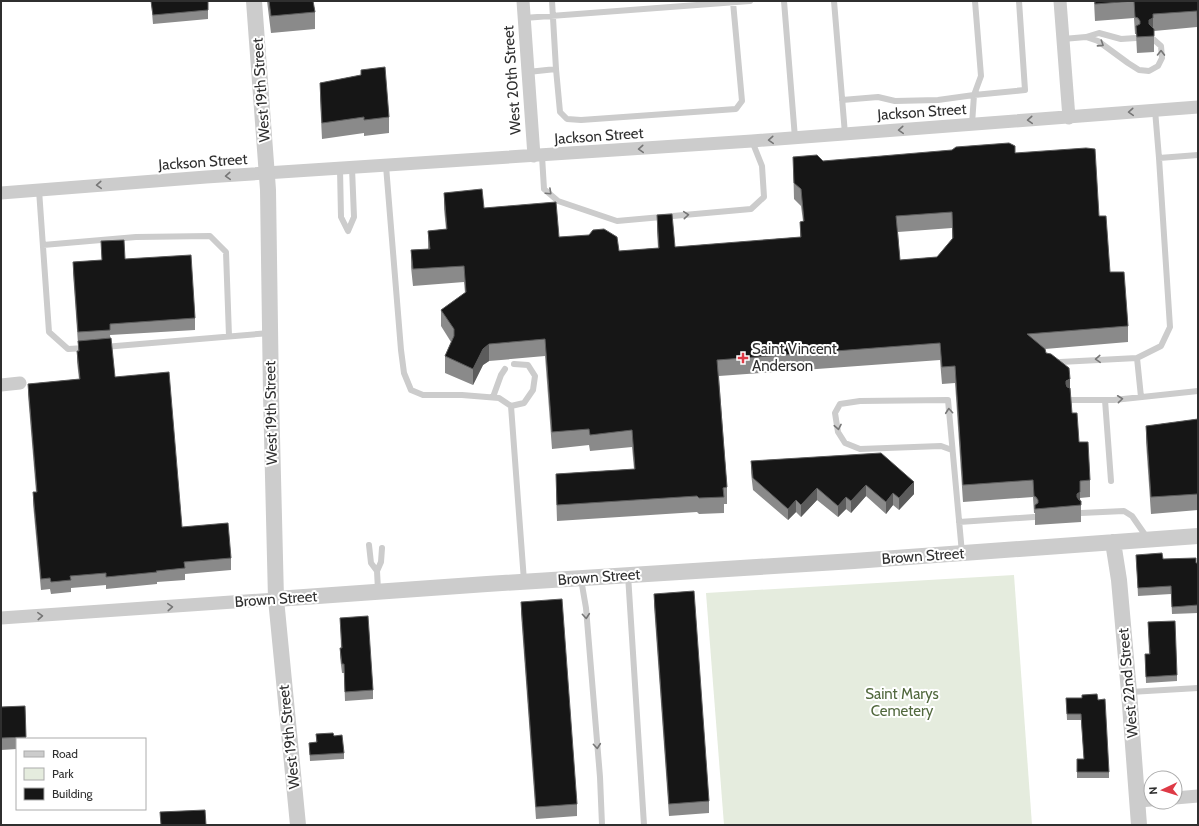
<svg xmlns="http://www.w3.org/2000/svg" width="1199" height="826" viewBox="0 0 1199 826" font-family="Cabin,sans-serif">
  <rect width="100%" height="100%" fill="#fff"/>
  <path fill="#e5ecde" d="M1014,575L1032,825H724L706,593Z"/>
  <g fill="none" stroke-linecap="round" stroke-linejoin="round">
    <path stroke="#ccc" stroke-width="6" d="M784,1L795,138
      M834,1L845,134
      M524,18L750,1
      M1136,38L1121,39L1099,33L1086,37L1098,41L1128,63L1139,70L1149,71L1158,66L1162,58L1161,46L1153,39
      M1063,39L1086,37
      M556,69L560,112L567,119L581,120L736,109L742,101L733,2
      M528,72L556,69L552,1
      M842,100L878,97L895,101L938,100L974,95L981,76L975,1
      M1155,110L1159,158L1198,155
      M972,124L974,95L1025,90L1019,1
      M542,156L544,189L558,201L617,221L751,209L764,197L762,166L752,141
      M386,166L401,350L404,373L411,390L423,395H462L499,398L511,406L524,581
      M340,169L341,217L348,231L354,217L352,168
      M39,190L49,332L68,349L85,348
      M43,245L136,237L210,236L226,252L229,336
      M104,347L270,333
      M1053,364L1060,362L1137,358
      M493,397L501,375L505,369
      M1141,397L1137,358L1161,346L1170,327L1159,158
      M1070,400H1114L1198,391
      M1105,400L1111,481
      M511,406L524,403L533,390L535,376L528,365L514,364
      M952,450L941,446L860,449L845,443L838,432L835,413L840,404L860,401L948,400L962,553
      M1081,513L1124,511L1132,516L1148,539
      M959,522L1034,517
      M369,545L371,563L377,571
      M628,575L644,825
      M581,579L586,608L600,777L602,825
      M378,590L377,571L381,562L382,548
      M1130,692L1198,688"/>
    <path stroke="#ccc" stroke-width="13" d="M523,1L534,156
      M1060,1L1069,118
      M1,193L206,177L752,141L1198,107
      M1,385L20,383
      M1,618L276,599
      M1175,798L1198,796
      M1138,801L1151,800"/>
    <path stroke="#ccc" stroke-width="16" d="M254,1L268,190L271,395L276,599L298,825
      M1113,542L1119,580L1129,692L1139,825
      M276,599L487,584L854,561L1198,536"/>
  </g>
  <path fill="#8a8a8a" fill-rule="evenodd" d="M151,1H208V19L153,24Z
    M267,1H313L315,12V29L271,33Z
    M1094,1H1198V46L1197,27L1154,31V52L1137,53L1136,34H1135L1134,18L1095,21Z
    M361,70L389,117V133L364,136V133L322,139L320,99V83L361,75Z
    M1015,153L1099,216L1110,272L1128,326V342L1045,349L1046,353L1070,388L1072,413L1079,442L1090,480V497L1080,498L1081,505V522L1035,525V513H1034L1033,497L963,502L955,383L942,384L940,360L719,376L727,487V504H724V513L699,514L697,512L557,521L556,490V474L634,469L632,447L590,451L589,445L552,449L545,356L489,361L483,365L473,385L445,373V356L451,342L441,326V310L465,293L464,282L413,286L411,267V250L428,249V231L446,229L444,209V193L559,237L619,251L658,248L657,232V215L675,247L800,237V222L803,221L801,206L794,199L793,157L823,161ZM952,228V239L937,257L900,260L898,232Z
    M101,241L125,259L195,318V330L110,335L115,377L182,527L231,558V570L185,574V580L157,582V584L106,589V585L71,588V592L51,594L50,589L41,590L33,504V492H36L28,395V384L79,379L77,362V351H78V344L73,273V262L102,260Z
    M1198,419V510L1151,514L1146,442V426Z
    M751,461L914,494L899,510L893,505L886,514L866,496L851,513L846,509L838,517L817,500L801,517L796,512L788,520L753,490L751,473Z
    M1136,555L1163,559L1198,563V613L1172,614L1171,594L1138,596Z
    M654,594L709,801V813L669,816L654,606Z
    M521,602L577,804V816L536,819L521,614Z
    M340,618L373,690V699L345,701L344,673H342L340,657V648H341Z
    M1148,622L1177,675V681L1146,683L1145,654H1149Z
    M1066,698L1098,700L1109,772V778H1077V759H1084L1081,720H1067Z
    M25,706L26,739H17V749L1,750V707Z
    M316,734L334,736L344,753V759L310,761L309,743L316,742Z"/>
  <path fill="#5c5c5c" d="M1153,18V35L1149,36V20Z
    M489,344V361L483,365L473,385V369L483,349Z
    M1070,379V396L1066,384V381Z
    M914,482V494L899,510V498Z
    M866,485V496L851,513V501Z
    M817,488V500L801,517V505Z
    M1080,492V505L1077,497V494Z
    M893,493V505L886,514V502Z
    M846,497V509L838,517V506Z
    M796,500V512L788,520V509Z"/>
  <path fill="#161616" stroke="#5c5c5c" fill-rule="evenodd" d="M151,1H208V10L153,15Z
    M269,1H313L315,12L271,16Z
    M1095,1H1198V30L1197,11L1153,14V18L1149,20V24L1154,29V36L1137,37L1136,26L1140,24V21L1138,18L1135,17L1134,1L1095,4Z
    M385,67L389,117L364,120V117L322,123L320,83L361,75V70Z
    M1009,143L1015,146V153L1086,148L1095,149L1099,216H1106L1110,272H1124L1128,326L1027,334L1045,349L1046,353L1051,354L1069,368L1070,379L1066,381V384L1067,387L1070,388L1072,413H1077L1079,442H1088L1090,480L1080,481V492L1077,494V497L1079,500L1081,501V505L1035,509V505L1038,503V500L1036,497L1034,496L1033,480L963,485L955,366L942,367L940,343L717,360L727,487L723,488L724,497L699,498L697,496L557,505L556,474L635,469L632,430L590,435L589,429L552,432L545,339L489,344L483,349L473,369L445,356L454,336V329L441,310L466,292L464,266L413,269L411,250L430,249L428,231L447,229L444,193L482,189L484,208L556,202L559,237L589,235L593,230L604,229L617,237L619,251L659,248L657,215L672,214L675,247L801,237L800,222L804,221L801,189L794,183L793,157L817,155L823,161L952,150L956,147ZM952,212L953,238L937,257L900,260L896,216Z
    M124,240L125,259L191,255L195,318L110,324V330L78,332L73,262L102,260L101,241Z
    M111,338L115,377L169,372L182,527L228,523L231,558L184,562L185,568L156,571L157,572L106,577V573L70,576L71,580L51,582L50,578L41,579L33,492H37L28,384L80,379L77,351H79L78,341Z
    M1198,419V494L1151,497L1146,426Z
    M881,453L914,482L899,498L893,493L886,502L866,485L851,501L846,497L838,506L817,488L801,505L796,500L788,509L753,478L751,461Z
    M1162,553L1163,559L1196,558V563H1198V605L1172,607L1171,586L1138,588L1136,555Z
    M694,591L709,801L669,804L654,594Z
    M562,599L577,804L536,807L521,602Z
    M368,616L373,690L345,692L344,664H342L340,648H342L340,618Z
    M1175,621L1177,675L1146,677L1145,654H1150L1148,622Z
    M1097,694L1098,700L1105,699L1109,772H1077V759H1084L1081,714H1067L1066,698H1082V695Z
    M25,706L26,737L1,738V707Z
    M333,733L334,736L342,735L344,753L310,755L309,743L317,742L316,734Z
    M205,810L206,825H161L160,812Z"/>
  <defs><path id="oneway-chevron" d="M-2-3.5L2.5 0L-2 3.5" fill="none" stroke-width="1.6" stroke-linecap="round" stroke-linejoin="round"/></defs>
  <g stroke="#767676">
    <use href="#oneway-chevron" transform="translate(1101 44) rotate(33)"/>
    <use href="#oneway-chevron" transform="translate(1161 53) rotate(-89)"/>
    <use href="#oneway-chevron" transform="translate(1131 112) rotate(176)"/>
    <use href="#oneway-chevron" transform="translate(1030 120) rotate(176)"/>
    <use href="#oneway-chevron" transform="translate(901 130) rotate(176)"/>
    <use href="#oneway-chevron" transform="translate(771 140) rotate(176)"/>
    <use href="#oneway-chevron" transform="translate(641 149) rotate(176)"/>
    <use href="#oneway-chevron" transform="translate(228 176) rotate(176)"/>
    <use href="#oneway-chevron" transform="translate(99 185) rotate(176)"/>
    <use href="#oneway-chevron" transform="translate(549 192) rotate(43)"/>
    <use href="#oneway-chevron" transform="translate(686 215) rotate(-5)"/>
    <use href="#oneway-chevron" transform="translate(1098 359) rotate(177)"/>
    <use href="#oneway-chevron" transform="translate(1120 399) rotate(-6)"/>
    <use href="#oneway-chevron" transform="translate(949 411) rotate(-95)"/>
    <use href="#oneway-chevron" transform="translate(838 427) rotate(79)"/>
    <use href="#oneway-chevron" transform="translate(170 607) rotate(-4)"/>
    <use href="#oneway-chevron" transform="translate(40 616) rotate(-3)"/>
    <use href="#oneway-chevron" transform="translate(586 616) rotate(85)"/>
    <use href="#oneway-chevron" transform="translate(597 746) rotate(85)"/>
  </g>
  <path fill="#de3a46" stroke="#fff" stroke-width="1.5" d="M741 352h4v4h4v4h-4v4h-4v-4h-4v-4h4z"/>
  <g text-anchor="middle" stroke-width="4" stroke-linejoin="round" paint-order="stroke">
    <g font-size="15" fill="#2f2f2f" stroke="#fff">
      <text transform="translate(512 80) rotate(-94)" y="5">West 20th Street</text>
      <text transform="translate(261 90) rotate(-94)" y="5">West 19th Street</text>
      <text transform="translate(922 112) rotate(-4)" y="5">Jackson Street</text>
      <text transform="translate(599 136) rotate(-4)" y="5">Jackson Street</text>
      <text transform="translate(203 162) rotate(-4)" y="5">Jackson Street</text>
      <text transform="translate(271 413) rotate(-91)" y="5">West 19th Street</text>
      <text transform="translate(923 556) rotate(-4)" y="5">Brown Street</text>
      <text transform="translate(599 577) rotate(-4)" y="5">Brown Street</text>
      <text transform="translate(276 599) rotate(-4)" y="5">Brown Street</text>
      <text transform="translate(1128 683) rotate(-95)" y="5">West 22nd Street</text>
      <text transform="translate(289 737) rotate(-96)" y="5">West 19th Street</text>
    </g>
    <g font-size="15" fill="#2f2f2f" stroke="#fff" text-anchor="start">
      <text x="752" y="354">Saint Vincent<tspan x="752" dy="17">Anderson</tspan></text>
    </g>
    <g font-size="15" fill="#52693e" stroke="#fff">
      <text x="902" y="699">Saint Marys<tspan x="902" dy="17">Cemetery</tspan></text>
    </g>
  </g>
  <rect width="1199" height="826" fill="none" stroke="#2f2f2f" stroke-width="4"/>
  <rect x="16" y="738" width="130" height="72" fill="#ffffff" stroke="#acacac"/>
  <rect x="24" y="751" width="20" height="6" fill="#cccccc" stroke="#acacac"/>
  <text x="52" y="758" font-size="12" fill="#2f2f2f">Road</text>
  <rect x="24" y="768" width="20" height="12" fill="#e5ecde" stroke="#acacac"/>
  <text x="52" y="778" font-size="12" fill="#2f2f2f">Park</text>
  <rect x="24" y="788" width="20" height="12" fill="#161616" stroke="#acacac"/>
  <text x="52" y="798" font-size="12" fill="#2f2f2f">Building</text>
  <g transform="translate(1163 790) rotate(266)"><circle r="19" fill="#ffffff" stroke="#acacac"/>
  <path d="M0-3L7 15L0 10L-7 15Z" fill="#de3a46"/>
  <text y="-6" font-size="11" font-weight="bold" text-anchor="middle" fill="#2f2f2f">N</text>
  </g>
</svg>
